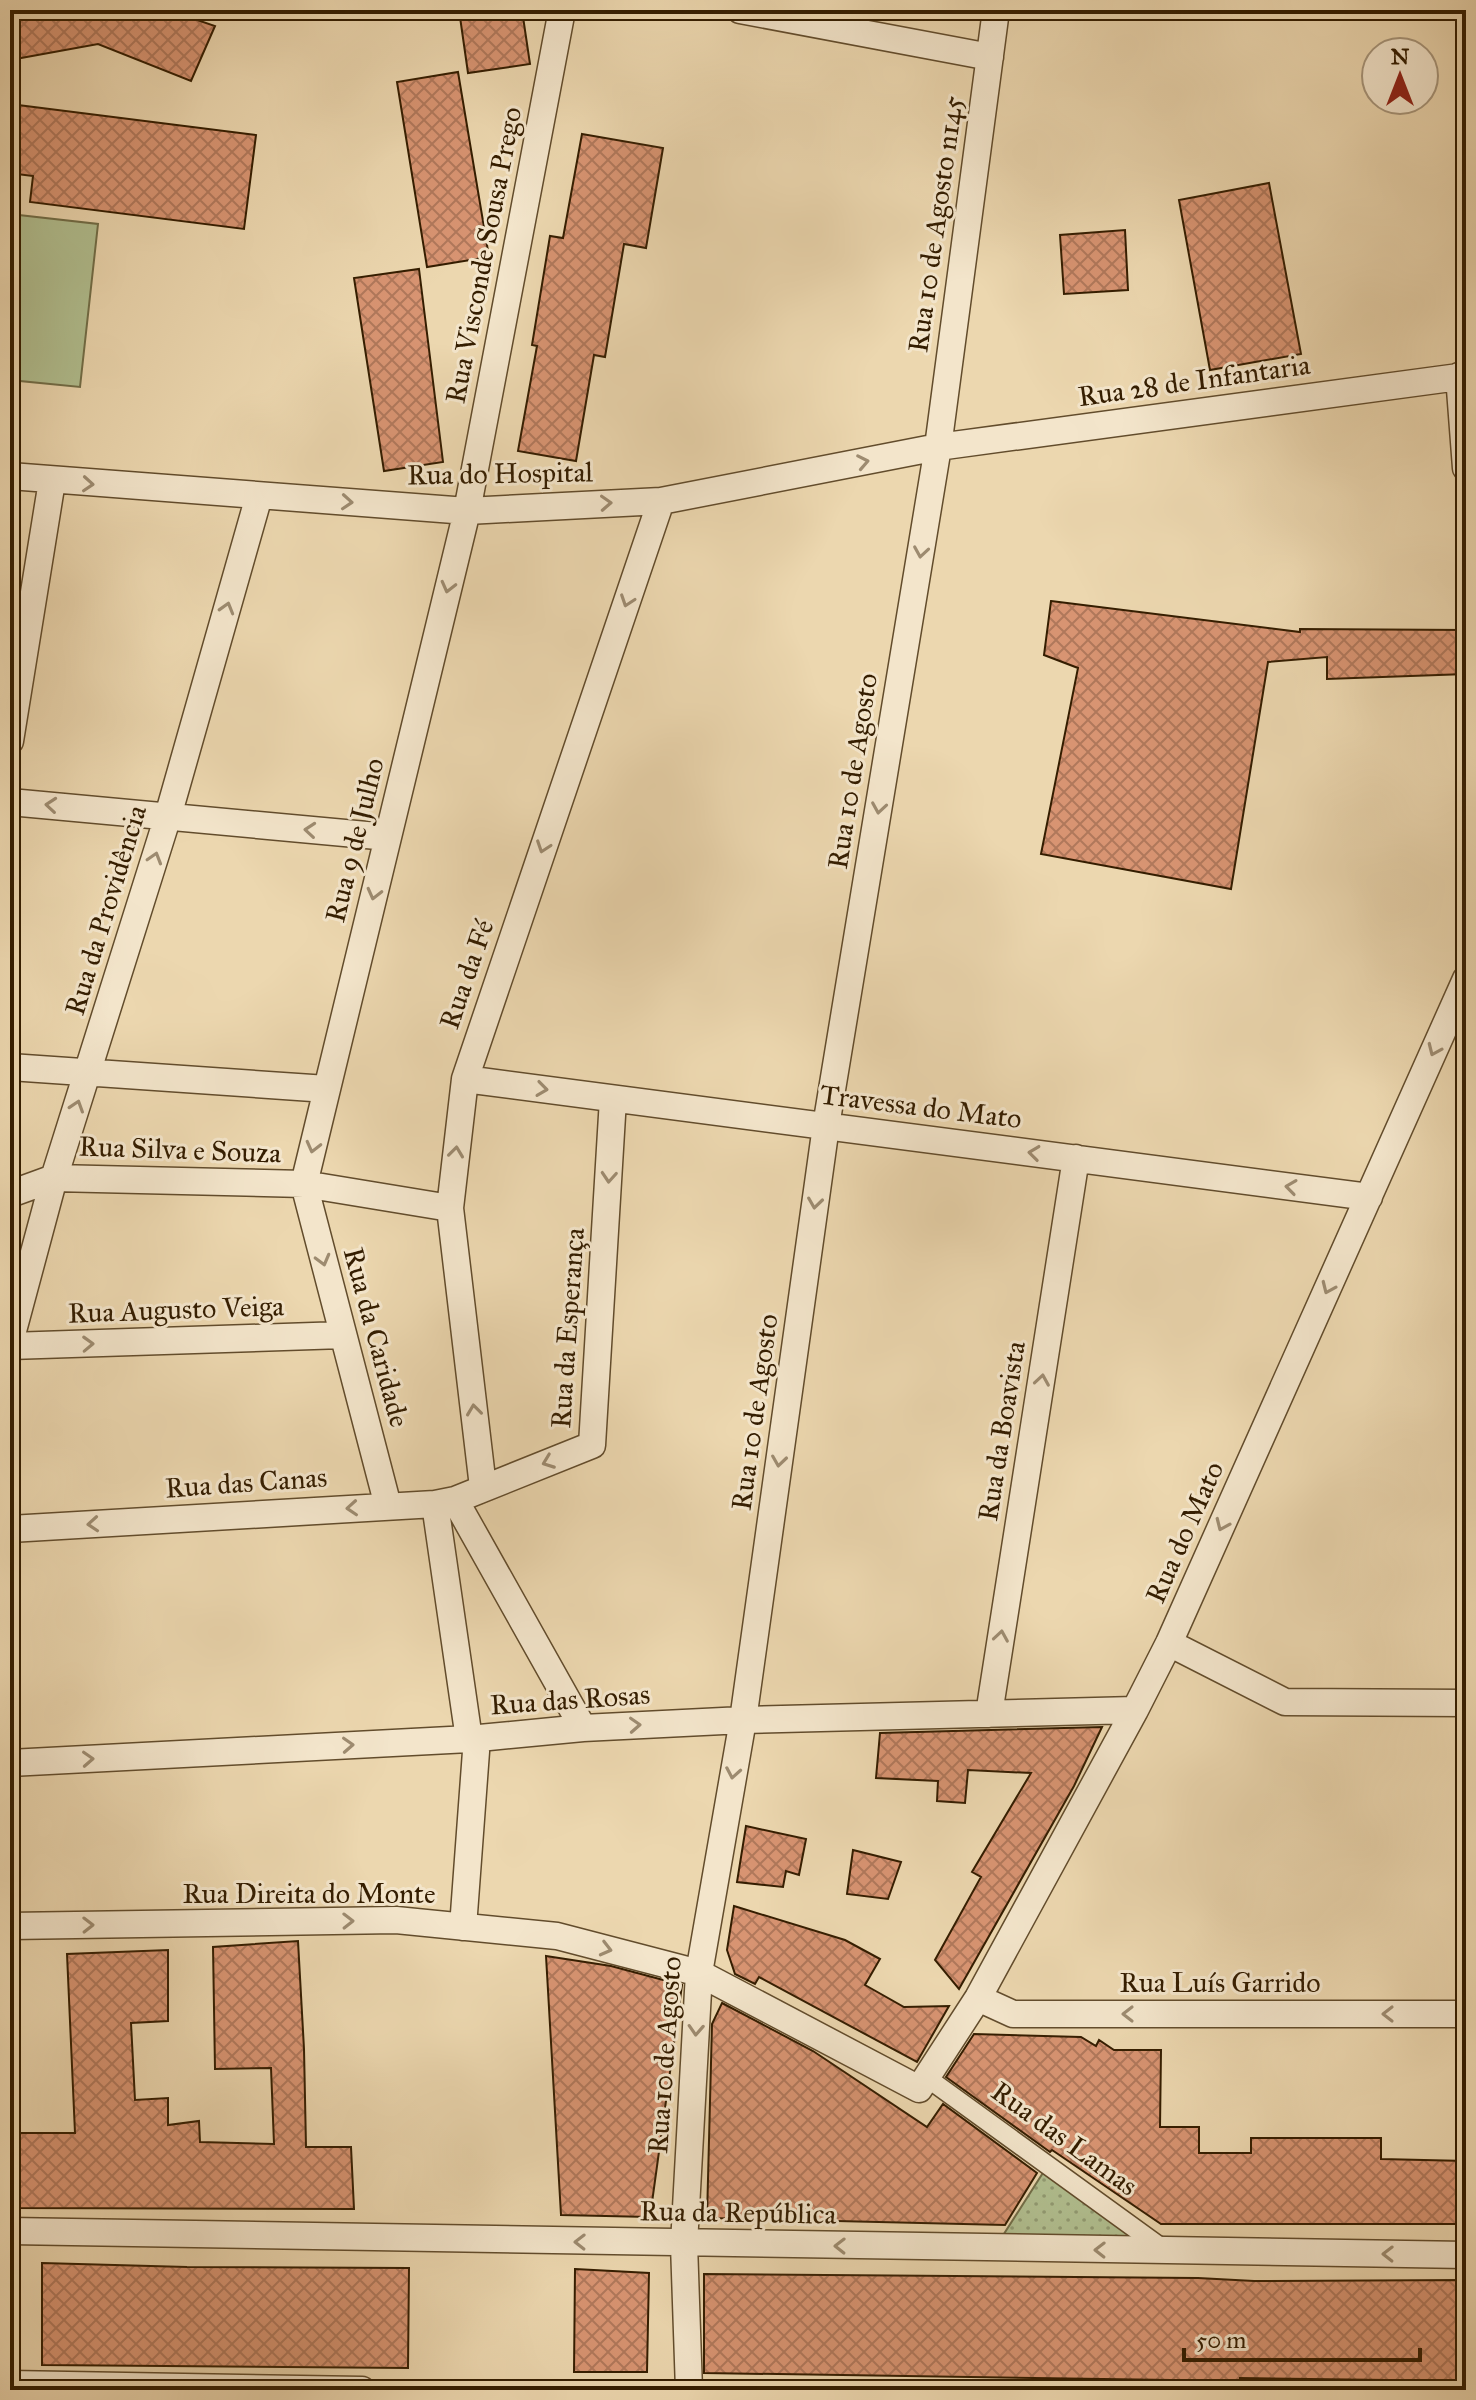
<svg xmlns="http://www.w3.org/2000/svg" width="1476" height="2400" viewBox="0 0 1476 2400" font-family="'IM FELL Great Primer',serif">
  <defs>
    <pattern id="park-dots" width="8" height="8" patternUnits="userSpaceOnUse" patternTransform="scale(2)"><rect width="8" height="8" fill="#b1bf90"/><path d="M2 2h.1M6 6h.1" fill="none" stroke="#919b73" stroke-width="1.8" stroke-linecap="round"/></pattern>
    <pattern id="building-cross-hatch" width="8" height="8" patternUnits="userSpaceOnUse" patternTransform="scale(2)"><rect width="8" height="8" fill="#d89472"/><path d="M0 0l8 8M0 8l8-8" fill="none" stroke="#b0785b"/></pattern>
  </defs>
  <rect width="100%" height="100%" fill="#ecd7af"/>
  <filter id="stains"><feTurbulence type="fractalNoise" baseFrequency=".0025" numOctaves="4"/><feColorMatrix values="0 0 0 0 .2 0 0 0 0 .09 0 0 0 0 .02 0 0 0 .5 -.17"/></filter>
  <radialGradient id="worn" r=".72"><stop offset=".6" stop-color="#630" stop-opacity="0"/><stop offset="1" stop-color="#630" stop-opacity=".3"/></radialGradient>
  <path fill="#b1bf90" stroke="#726e48" stroke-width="2" d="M10,214L98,224L80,387L10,380Z"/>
  <path fill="url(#park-dots)" stroke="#726e48" stroke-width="2" d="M1048,2165L1166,2251L1002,2237Z"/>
  <path fill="url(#building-cross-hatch)" stroke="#341d00" stroke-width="2" d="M10,10H201L197,20L215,26L191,81L98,44L10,60Z
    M459,10H522L530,64L468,73Z
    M458,72L489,257L427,267L397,82Z
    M10,104L256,135L244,229L30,202L33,176L10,173Z
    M582,134L663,148L646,248L624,244L605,357L594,355L576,461L518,451L537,346L532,345L550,236L563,238Z
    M1269,183L1301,354L1210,370L1179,200Z
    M1125,230L1128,290L1064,294L1060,235Z
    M419,269L443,462L384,471L354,278Z
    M1051,601L1300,632V629L1466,630V674L1327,679V657L1268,662L1231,889L1041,854L1078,668L1044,655Z
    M1102,1727L1074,1786L959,1989L935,1960L981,1877L972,1872L1031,1773L968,1770L965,1803L937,1801L938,1781L876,1778L880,1733Z
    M746,1826L806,1839L799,1875L786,1871L783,1887L737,1882Z
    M853,1850L901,1862L888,1899L847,1894Z
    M734,1906L845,1940L880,1959L865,1985L904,2007L949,2006L917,2062L759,1977L755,1984L735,1974L727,1950Z
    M298,1941L304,2049L306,2147H351L354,2209L10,2208V2133H75L67,1954L168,1950V2021L131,2023L135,2100L168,2098V2125L199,2121L200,2142L274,2144L271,2068L215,2069L213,1947Z
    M546,1956L611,1966L682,1985L650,2217L561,2215Z
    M722,2003L813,2051L927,2127L943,2104L1037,2173L1005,2225L707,2218L712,2024Z
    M974,2034L1081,2037L1096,2046L1099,2040L1114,2050H1161L1160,2127H1199V2153H1251V2138H1381V2159L1466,2161V2224H1161L1052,2150L1050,2152L946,2077Z
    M42,2263L187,2267L409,2268L408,2368L42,2365Z
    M575,2269L649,2273L647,2372H574Z
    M704,2274L1198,2278L1254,2281L1466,2280V2381L1240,2378V2381L704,2373Z"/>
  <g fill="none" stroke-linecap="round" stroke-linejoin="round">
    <defs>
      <path id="pedestrian" d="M926,2077L1166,2251"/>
      <path id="minor" d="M740,10L990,57
        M1459,376L1466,468
        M10,476L467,511L661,501L938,447L1466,376
        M10,741L52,481
        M10,802L388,837
        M10,1067L327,1089
        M465,1079L1369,1197
        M10,1194L54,1178L304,1184L450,1208
        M10,1342L54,1178L168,816L259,496
        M10,1346L343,1335
        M483,1487L450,1208L465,1079L661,501
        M455,1500L583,1728
        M435,1504L469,1739
        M388,1506L304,1184L467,511L562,10
        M10,1529L435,1504L455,1500L592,1445L613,1099
        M1169,1643L1285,1702L1466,1703
        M989,1714L1076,1158
        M10,1763L469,1739L583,1728L743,1720L1135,1710
        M10,1926L396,1920L557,1936L699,1973L919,2089L978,1998L1135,1710L1169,1643L1466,979
        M463,1927L477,1738
        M978,1998L1013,2014H1466
        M10,2231L1466,2255
        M10,2384L362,2390
        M689,2390L684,2244L699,1973L743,1720L826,1126L938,447L996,10"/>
    </defs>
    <use href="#pedestrian" stroke="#624c2c" stroke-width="21"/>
    <use href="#minor" stroke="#624c2c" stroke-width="29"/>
    <use href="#pedestrian" stroke="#f3e5cb" stroke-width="18"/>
    <use href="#minor" stroke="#f3e5cb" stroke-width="26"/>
  </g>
  <defs><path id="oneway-chevron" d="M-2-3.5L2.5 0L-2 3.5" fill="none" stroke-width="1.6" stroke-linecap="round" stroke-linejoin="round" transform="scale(2)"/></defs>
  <g stroke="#9d8b70">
    <use href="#oneway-chevron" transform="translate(863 462) rotate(-11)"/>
    <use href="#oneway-chevron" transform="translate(88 484) rotate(4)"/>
    <use href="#oneway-chevron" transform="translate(347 502) rotate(4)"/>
    <use href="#oneway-chevron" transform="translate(606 503) rotate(-3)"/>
    <use href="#oneway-chevron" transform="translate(921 552) rotate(99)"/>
    <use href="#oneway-chevron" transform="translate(448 587) rotate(104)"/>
    <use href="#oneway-chevron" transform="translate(627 601) rotate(109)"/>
    <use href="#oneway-chevron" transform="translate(227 608) rotate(-74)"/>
    <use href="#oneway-chevron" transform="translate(51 805) rotate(-175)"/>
    <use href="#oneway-chevron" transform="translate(879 808) rotate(99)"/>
    <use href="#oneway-chevron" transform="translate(310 830) rotate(-175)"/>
    <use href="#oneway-chevron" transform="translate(543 847) rotate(109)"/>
    <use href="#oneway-chevron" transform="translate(155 858) rotate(-73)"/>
    <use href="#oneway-chevron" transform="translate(374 894) rotate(104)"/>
    <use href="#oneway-chevron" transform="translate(1434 1050) rotate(114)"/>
    <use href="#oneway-chevron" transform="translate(542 1089) rotate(8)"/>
    <use href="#oneway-chevron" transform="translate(77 1106) rotate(-72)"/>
    <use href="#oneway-chevron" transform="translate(313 1147) rotate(104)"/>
    <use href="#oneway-chevron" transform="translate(456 1152) rotate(-83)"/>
    <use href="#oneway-chevron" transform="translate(1034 1153) rotate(-173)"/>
    <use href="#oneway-chevron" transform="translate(609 1177) rotate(94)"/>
    <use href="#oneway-chevron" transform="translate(1291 1187) rotate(-172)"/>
    <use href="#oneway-chevron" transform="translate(815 1203) rotate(98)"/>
    <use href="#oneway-chevron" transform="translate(323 1260) rotate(75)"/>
    <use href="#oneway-chevron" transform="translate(1328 1288) rotate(114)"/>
    <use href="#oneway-chevron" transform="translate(88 1344) rotate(-2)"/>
    <use href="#oneway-chevron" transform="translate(1042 1380) rotate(-81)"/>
    <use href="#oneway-chevron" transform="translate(474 1410) rotate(-97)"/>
    <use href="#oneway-chevron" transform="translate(779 1461) rotate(98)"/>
    <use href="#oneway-chevron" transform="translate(548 1462) rotate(159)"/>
    <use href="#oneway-chevron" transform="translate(352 1508) rotate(176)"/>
    <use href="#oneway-chevron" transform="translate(93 1524) rotate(176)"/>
    <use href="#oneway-chevron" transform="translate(1222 1525) rotate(114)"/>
    <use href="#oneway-chevron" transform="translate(1001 1636) rotate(-81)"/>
    <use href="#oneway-chevron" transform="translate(635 1725) rotate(-3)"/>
    <use href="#oneway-chevron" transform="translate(348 1745) rotate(-3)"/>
    <use href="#oneway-chevron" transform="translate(88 1759) rotate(-3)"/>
    <use href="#oneway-chevron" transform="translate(733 1773) rotate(100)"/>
    <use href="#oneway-chevron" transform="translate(348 1921) rotate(-1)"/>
    <use href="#oneway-chevron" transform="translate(88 1925) rotate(-1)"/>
    <use href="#oneway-chevron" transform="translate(606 1949) rotate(14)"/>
    <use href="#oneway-chevron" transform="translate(1128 2014) rotate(180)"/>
    <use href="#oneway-chevron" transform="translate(1388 2014) rotate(180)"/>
    <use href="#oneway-chevron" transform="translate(696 2030) rotate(93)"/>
    <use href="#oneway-chevron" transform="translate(580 2242) rotate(-179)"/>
    <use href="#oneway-chevron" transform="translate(840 2246) rotate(-179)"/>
    <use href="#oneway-chevron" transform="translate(1100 2250) rotate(-179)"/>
    <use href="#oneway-chevron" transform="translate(1388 2254) rotate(-179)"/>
  </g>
  <g text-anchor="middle" stroke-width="6" stroke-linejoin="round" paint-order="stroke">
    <g font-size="28" fill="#341d00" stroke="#f3e5cb">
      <text transform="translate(935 224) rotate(-82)" y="10">Rua 10 de Agosto n145</text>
      <text transform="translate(483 255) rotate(-79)" y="10">Rua Visconde Sousa Prego</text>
      <text transform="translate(1194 380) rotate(-8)" y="10">Rua 28 de Infantaria</text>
      <text transform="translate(500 473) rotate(-1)" y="10">Rua do Hospital</text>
      <text transform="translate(852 771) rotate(-81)" y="10">Rua 10 de Agosto</text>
      <text transform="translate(354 840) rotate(-76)" y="10">Rua 9 de Julho</text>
      <text transform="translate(105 910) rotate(-73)" y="10">Rua da Providência</text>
      <text transform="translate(466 974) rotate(-71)" y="10">Rua da Fé</text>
      <text transform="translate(921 1106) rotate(7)" y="10">Travessa do Mato</text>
      <text transform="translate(180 1149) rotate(2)" y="10">Rua Silva e Souza</text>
      <text transform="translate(176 1309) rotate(-2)" y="10">Rua Augusto Veiga</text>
      <text transform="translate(567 1328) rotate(-86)" y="10">Rua da Esperança</text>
      <text transform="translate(377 1337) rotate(75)" y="10">Rua da Caridade</text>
      <text transform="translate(754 1412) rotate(-82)" y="10">Rua 10 de Agosto</text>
      <text transform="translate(1001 1431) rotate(-81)" y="10">Rua da Boavista</text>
      <text transform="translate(246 1482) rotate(-4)" y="10">Rua das Canas</text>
      <text transform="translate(1184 1532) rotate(-66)" y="10">Rua do Mato</text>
      <text transform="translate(570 1699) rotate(-4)" y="10">Rua das Rosas</text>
      <text x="309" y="1903">Rua Direita do Monte</text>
      <text x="1220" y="1992">Rua Luís Garrido</text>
      <text transform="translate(664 2055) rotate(-86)" y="10">Rua 10 de Agosto</text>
      <text transform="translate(1065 2138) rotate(36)" y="10">Rua das Lamas</text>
      <text transform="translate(738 2212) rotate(1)" y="10">Rua da República</text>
    </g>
  </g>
  <rect width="1476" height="2400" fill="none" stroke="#ecd7af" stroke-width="40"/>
  <rect x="12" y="12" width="1452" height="2376" fill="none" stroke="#341d00" stroke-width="4"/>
  <rect x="20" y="20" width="1436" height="2360" fill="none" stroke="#341d00" stroke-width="2"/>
  <g transform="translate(1400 76)"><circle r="38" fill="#f3e5cb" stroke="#a7957a" stroke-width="2"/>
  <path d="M0-6L14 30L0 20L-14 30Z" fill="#8f2418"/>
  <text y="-12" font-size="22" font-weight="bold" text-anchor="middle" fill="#341d00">N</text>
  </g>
  <path d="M1184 2348v12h236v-12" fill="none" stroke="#341d00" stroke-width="4"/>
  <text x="1196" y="2348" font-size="24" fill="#341d00" stroke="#f3e5cb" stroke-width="6" paint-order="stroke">50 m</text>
  <rect width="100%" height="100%" filter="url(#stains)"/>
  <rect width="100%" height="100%" fill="url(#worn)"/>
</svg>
